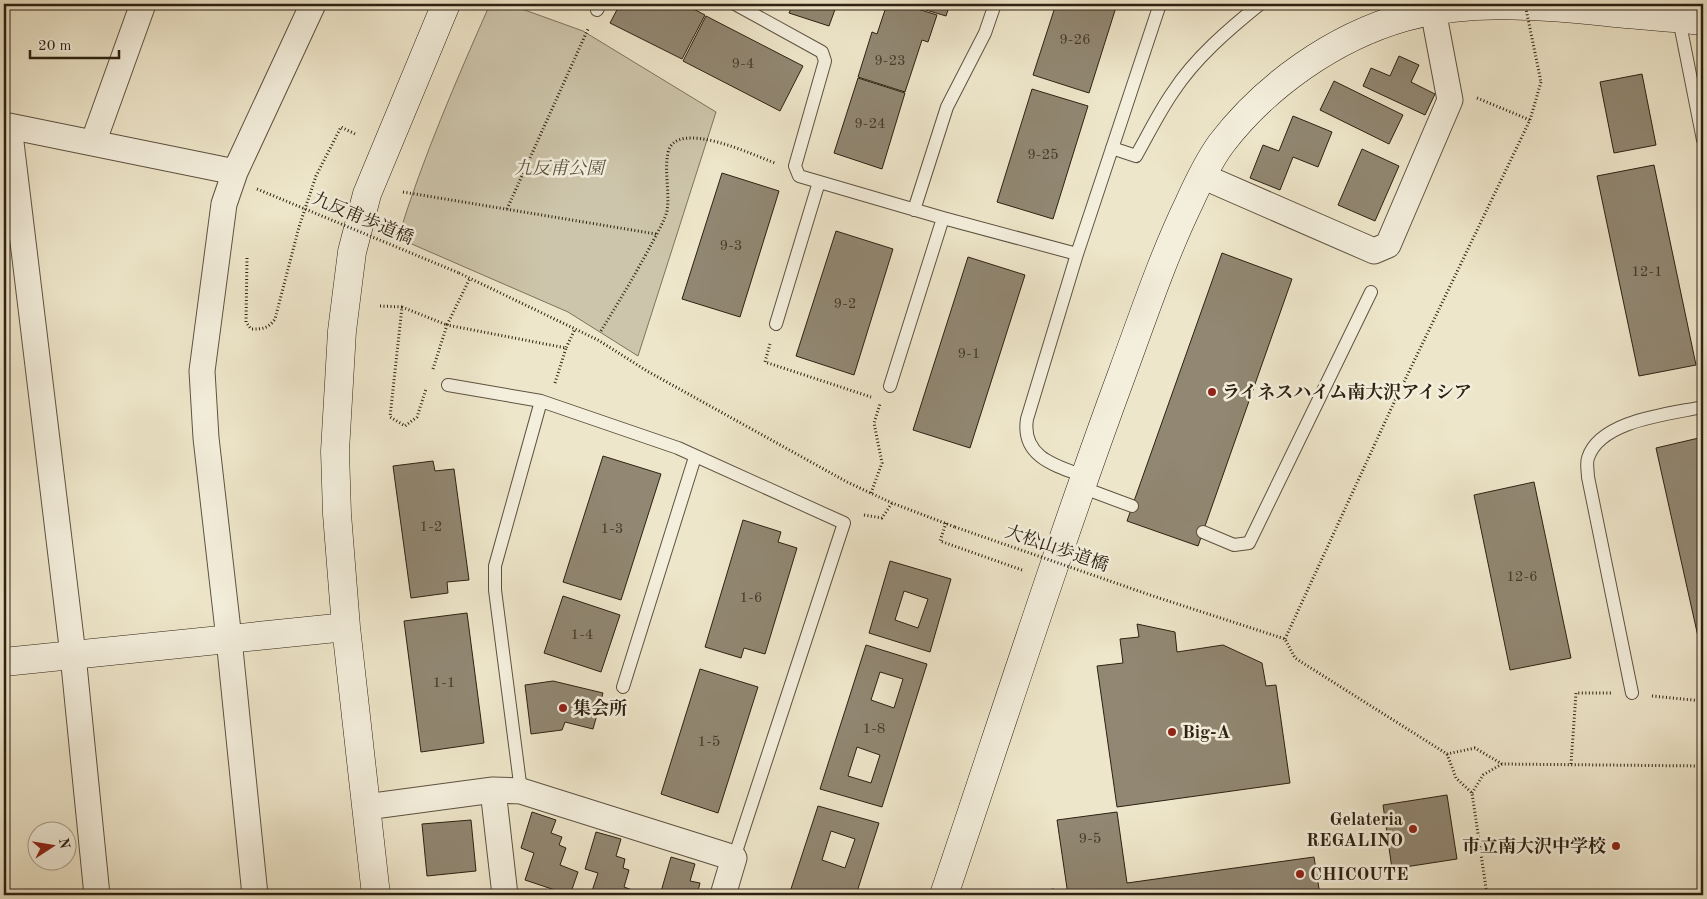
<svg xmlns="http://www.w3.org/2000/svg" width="1707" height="899" viewBox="0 0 1707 899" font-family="'Old Standard TT','Noto Serif JP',serif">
  <rect width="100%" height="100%" fill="#eee6ca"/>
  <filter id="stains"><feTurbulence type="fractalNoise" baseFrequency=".004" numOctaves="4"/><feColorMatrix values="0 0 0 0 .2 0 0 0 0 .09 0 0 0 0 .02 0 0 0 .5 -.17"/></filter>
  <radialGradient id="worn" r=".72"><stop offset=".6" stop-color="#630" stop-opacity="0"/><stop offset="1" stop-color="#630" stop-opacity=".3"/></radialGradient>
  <path fill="#cdc5ab" stroke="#7d735e" d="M490,4H508L583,31L716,112L638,356L568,312L398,238C423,157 456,81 490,4Z"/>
  <path fill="#918772" stroke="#2d2112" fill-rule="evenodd" d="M620,4H684L705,15L682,59L610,23Z
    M793,4H837L829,26L789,13Z
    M887,4H902L937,15L928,42L922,40L905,92L858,77L872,32L877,34Z
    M906,4H950L946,16Z
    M1056,4H1117L1089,93L1033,75Z
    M706,16L803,66L780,111L683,61Z
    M1399,56L1419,65L1411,82L1435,94L1425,115L1363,86L1371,68L1390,76Z
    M1642,74L1656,145L1614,153L1600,82Z
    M858,78L905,93L882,169L834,153Z
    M1334,81L1403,115L1389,144L1320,110Z
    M1032,89L1088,106L1053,219L997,202Z
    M1293,116L1332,132L1318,167L1293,157L1280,190L1250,178L1263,145L1279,151Z
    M1362,149L1399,166L1375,221L1338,205Z
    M1654,165L1696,365L1639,376L1597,176Z
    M722,173L779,191L740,317L682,299Z
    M836,231L893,249L854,375L796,356Z
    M1222,253L1292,279L1198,546L1127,521Z
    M968,257L1025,275L970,448L913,430Z
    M1703,437V659L1656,448Z
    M603,456L661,474L621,600L563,582Z
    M433,461L435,471L454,469L469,580L447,582L448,593L411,598L393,466Z
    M1534,482L1571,658L1510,670L1474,495Z
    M743,520L781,532L778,542L797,548L765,654L744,648L741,658L705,647Z
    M890,561L951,579L930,652L869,633ZM904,591L928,599L918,628L895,620Z
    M563,596L620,615L601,672L544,653Z
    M467,613L484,743L421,752L404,621Z
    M1137,624L1175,632L1177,652L1223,645L1262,663L1266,686L1276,685L1290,783L1117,807L1097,666L1123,663L1120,639L1139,637Z
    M866,645L927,664L882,807L820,789ZM880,672L903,679L894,708L871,700ZM857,747L880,755L871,783L848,776Z
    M700,669L758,687L718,813L661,794Z
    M553,681L603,693L593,729L565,722L562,730L531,734L525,685Z
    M1447,795L1457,859L1392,869L1383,805Z
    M818,806L879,823L856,895H789ZM831,831L855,839L845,868L822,860Z
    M532,812L556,820L551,833L562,837L559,845L566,848L560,865L578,872L570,895L525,880L534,853L521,848Z
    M1117,812L1127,883L1314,857L1320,895H1068L1057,820Z
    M471,820L476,871L427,876L422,824Z
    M596,832L621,839L616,856L625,859L623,868L629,870L624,887L635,891L633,895H597L598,892L592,891L598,873L585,869Z
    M671,857L695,864L690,881L700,883L698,891L701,893L700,895H660Z
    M1054,889L1055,895H1009Z"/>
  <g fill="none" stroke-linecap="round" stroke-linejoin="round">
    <defs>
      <path id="lane" d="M735,4L822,52L825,61L795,166L799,176L943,218L1077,254
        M597,10L600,4
        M1679,19L1703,140
        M1112,148L1136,156C1148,135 1159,112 1173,92C1195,58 1229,29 1260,4
        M914,210L947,107L985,33L995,4
        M776,324L819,182
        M448,385L541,401
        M890,386L943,218
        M1084,476C1056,466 1021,457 1027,419L1077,254L1160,4
        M1081,487L1132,506
        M1203,532L1234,545L1249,543L1371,292
        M623,687L695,457
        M1632,693L1588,477C1588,472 1586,463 1588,458C1600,420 1670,414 1703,407
        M521,791L495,590V566L541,401L678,448L844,523L734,858"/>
      <path id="street" d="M4,125L235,172
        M9,126L73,655L97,895
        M93,143L143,4
        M1202,176L1374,251L1388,245L1450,100L1433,10
        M493,790L505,895
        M366,807L493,790L521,791L734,858L723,895
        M255,895L229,639L206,438L202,371L224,204L235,172L313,4"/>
      <path id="secondary" d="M4,662L346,627
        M376,895L346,627L337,514L335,451L342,331L352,252L367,194L446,4
        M944,895C1003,720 1059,544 1123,371C1144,314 1163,257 1189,203C1198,183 1208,162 1221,144C1265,86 1334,37 1405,17C1469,0 1532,5 1597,11C1632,15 1668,17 1703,21"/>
    </defs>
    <use href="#lane" stroke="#5d5240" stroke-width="14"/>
    <use href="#street" stroke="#5d5240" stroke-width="27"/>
    <use href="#secondary" stroke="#2d2112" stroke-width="29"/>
    <path stroke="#2d2112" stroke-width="3" stroke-dasharray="1 2.5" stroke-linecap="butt" d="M1477,98L1530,120
      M403,192L656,234
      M507,209L588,29
      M247,258L246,322L251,329C262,329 268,329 275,319L299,227L316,176L341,127L355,134
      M459,273L598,340L647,371L847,482L892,503L955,527
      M380,306L402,307L390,417L405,426L417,417L426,389
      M402,307L447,325L470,278
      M601,331C618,303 635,275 651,245C656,235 664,222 667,211C670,192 664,172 668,153C675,117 755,156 775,163
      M770,344L765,362L871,397
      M433,369L447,325L566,348L575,329
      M555,383L566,348
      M871,493L882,463L874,423L880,404
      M864,515L882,518L892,503
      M946,523L940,541L1022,570
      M1150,595L1285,639L1295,658L1447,754L1475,748L1502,764L1703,766
      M1285,639L1391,409L1530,120L1541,82
      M1652,696L1703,701
      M1447,754L1456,778L1472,793L1487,895
      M1571,764L1576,693H1611
      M1472,793L1483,775L1502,764"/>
    <use href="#lane" stroke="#f4efdd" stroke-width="12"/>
    <use href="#street" stroke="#f4efdd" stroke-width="25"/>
    <use href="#secondary" stroke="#f4efdd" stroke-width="28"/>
    <path stroke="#2d2112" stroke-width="3" stroke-dasharray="1 2.5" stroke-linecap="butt" d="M1525,4L1541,82
      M257,189L459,273
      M955,527L1150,595"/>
  </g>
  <g fill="#8f2418" stroke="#f4efdd" stroke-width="2">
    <circle cx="1212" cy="392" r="5"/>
    <circle cx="563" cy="708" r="5"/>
    <circle cx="1172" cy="732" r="5"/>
    <circle cx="1413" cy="829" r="5"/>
    <circle cx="1616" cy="846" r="5"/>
    <circle cx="1300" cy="874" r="5"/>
  </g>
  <g text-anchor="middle" stroke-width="5" stroke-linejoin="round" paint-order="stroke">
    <g font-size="15" fill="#463a2a">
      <text x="1075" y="44">9-26</text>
      <text x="890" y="65">9-23</text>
      <text x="743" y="68">9-4</text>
      <text x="870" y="128">9-24</text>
      <text x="1043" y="159">9-25</text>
      <text x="731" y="250">9-3</text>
      <text x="1647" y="276">12-1</text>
      <text x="845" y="308">9-2</text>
      <text x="969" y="358">9-1</text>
      <text x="431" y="531">1-2</text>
      <text x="612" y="533">1-3</text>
      <text x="1522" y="581">12-6</text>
      <text x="751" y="602">1-6</text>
      <text x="582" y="639">1-4</text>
      <text x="444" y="687">1-1</text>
      <text x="874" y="733">1-8</text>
      <text x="709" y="746">1-5</text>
      <text x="1090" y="843">9-5</text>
    </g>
    <g font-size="18" font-style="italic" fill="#5d5240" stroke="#f4efdd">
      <text x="559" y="174">九反甫公園</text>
    </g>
    <g font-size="18" fill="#2d2112" stroke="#f4efdd">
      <text transform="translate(363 218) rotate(23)" y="6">九反甫歩道橋</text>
      <text transform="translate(1057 548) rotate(19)" y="6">大松山歩道橋</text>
    </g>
    <g font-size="18" font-weight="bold" fill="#2d2112" stroke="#f4efdd" text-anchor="start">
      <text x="1222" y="398">ライネスハイム南大沢アイシア</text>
      <text x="573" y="714">集会所</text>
      <text x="1182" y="738">Big-A</text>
      <text x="1403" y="825" text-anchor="end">Gelateria<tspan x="1403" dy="21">REGALINO</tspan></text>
      <text x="1606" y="852" text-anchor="end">市立南大沢中学校</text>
      <text x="1310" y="880">CHICOUTE</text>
    </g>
  </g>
  <rect width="1707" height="899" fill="none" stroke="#eee6ca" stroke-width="20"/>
  <rect x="5" y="5" width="1697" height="889" fill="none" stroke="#2d2112" stroke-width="2.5"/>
  <rect x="10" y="10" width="1687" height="879" fill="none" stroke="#2d2112"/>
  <g transform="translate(52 846) rotate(78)"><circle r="24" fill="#f4efdd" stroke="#a49d8c"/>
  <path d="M0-4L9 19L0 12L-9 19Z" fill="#8f2418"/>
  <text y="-8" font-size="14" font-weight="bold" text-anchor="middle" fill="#2d2112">N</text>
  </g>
  <path d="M30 50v8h89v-8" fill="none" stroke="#2d2112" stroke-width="2.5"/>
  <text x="38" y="50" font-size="15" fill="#2d2112" stroke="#f4efdd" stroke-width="4" paint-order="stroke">20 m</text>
  <rect width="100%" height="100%" filter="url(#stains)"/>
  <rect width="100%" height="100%" fill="url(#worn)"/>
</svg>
